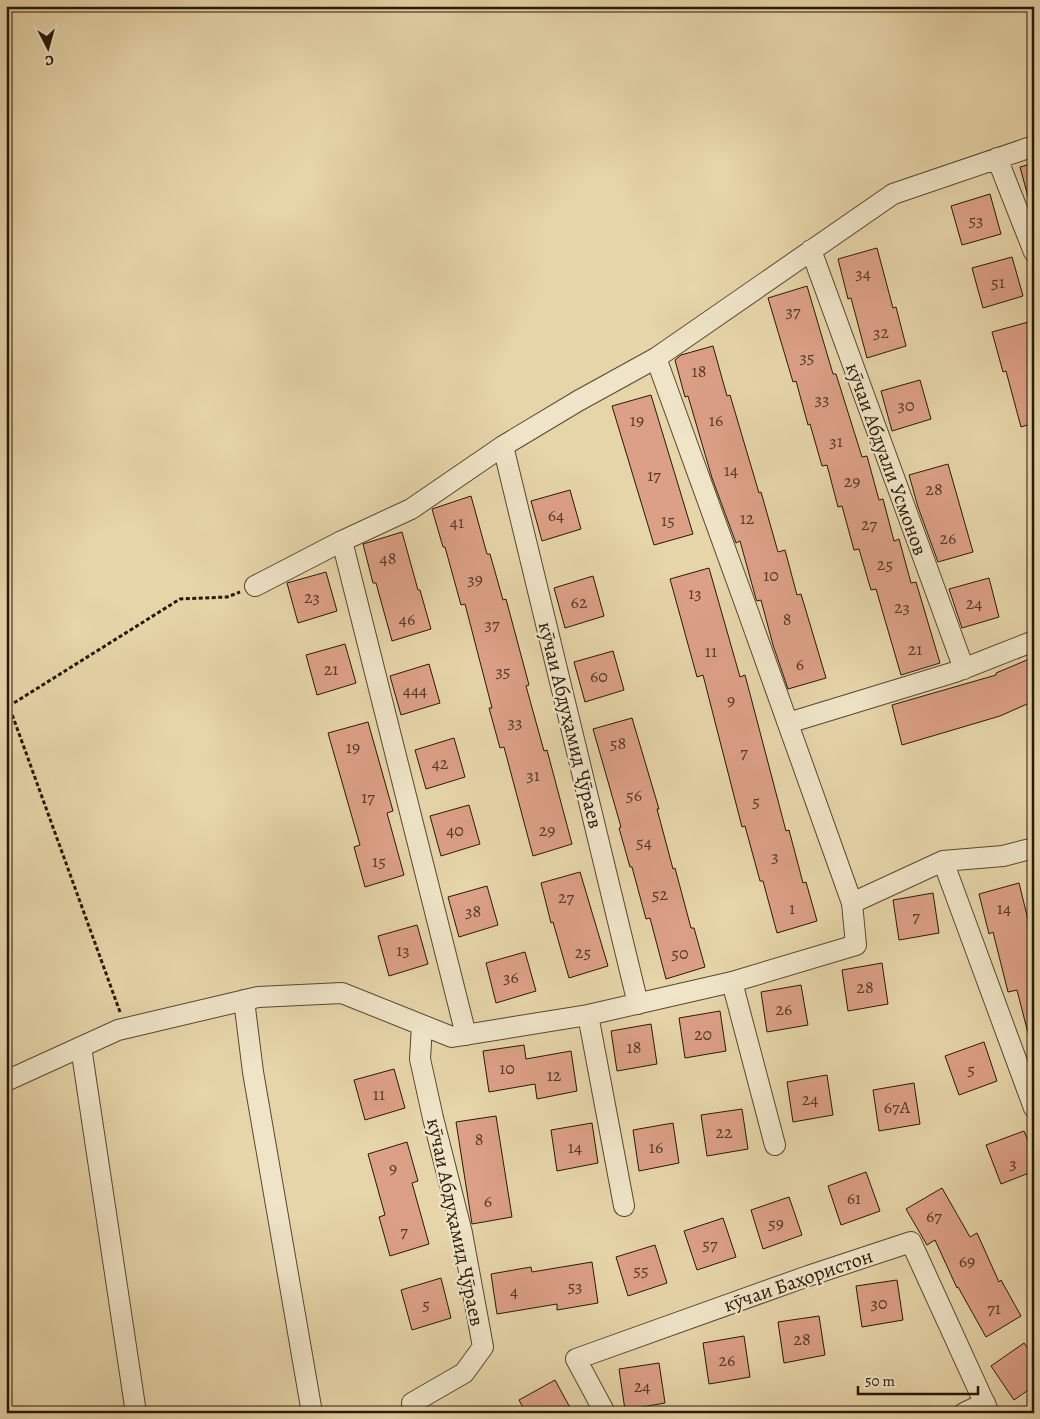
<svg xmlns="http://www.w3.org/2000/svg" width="1040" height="1419" viewBox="0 0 1040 1419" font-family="Alegreya,serif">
  <rect width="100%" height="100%" fill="#e6d5a9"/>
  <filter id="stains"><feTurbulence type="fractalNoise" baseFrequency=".004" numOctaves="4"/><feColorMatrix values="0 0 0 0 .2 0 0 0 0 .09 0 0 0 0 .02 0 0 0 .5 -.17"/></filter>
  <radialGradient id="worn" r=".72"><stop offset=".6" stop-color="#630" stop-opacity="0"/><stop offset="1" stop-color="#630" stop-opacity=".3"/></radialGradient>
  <path fill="#dca086" stroke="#281808" d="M1034,163V204H1030L1020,167Z
    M990,194L1001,234L962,245L951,206Z
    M877,248L893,308L896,307L906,346L867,358L851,298L848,299L838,259Z
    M1012,257L1023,296L983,308L972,268Z
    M807,286L833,374H836L862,457L867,456L879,500L883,499L894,541L899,539L911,583L916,582L940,663L901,675L876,589L871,590L859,549L854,550L842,506L838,507L827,465L822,466L810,424L808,425L796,381L793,382L768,298Z
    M1032,321L1034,328V423L1021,427L1006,371L1003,372L992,332Z
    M713,346L727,396L730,395L759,493L761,492L778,552L785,550L797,595L801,594L826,678L788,689L773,645L761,600L757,601L756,599L740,541L736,543L712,478L688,396L685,397L675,360L681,355Z
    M920,380L931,419L892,431L881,391Z
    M651,395L693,534L654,545L612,406Z
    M948,464L973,552L938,562L918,507L909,475Z
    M570,490L581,529L542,541L531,501Z
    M471,496L487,554H490L503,600L506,599L529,685L526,686L544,751L547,750L572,844L533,856L504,747L500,748L489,708H492L465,604L461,605L445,547H443L432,509Z
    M402,532L418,590H420L431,629L392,641L376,583H373L363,544Z
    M709,568L740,677L745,675L786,831L789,830L803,883L806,882L817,921L777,933L763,881H760L745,826L742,827L703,675L697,677L670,579Z
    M326,572L337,611L298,623L287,583Z
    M593,576L604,616L565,628L554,588Z
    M989,578L999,617L962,628L949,589Z
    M345,644L356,683L317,695L306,655Z
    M613,651L624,690L585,702L574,662Z
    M1034,657V701L1000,716L902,745L892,705L996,675V673Z
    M429,664L440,703L401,715L390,676Z
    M632,718L659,809H657L673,869L675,868L691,928H694L705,967L666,979L650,918L646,919L632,867H630L619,828L621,827L593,729Z
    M368,722L393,811L387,813L404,875L365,887L354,847L360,845L328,733Z
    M454,738L465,777L426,789L415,750Z
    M469,805L480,844L441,856L430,816Z
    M580,872L608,966L569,978L553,922L551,923L541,883Z
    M1019,883L1034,944V1037H1029L1017,990L1008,992L993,932L989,934L979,894Z
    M487,886L498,925L459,937L448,897Z
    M933,893L939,933L899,940L893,900Z
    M417,925L428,964L389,976L378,936Z
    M525,952L536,991L496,1003L486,963Z
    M882,963L888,1004L848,1011L842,970Z
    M801,985L808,1025L767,1032L761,992Z
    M720,1011L726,1051L685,1058L679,1018Z
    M651,1024L657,1064L617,1071L611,1031Z
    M984,1042L997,1081L959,1095L945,1056Z
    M524,1045L526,1059L571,1051L577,1091L537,1099L535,1084L489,1092L483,1051Z
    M394,1069L405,1108L365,1120L354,1080Z
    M827,1075L833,1115L793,1122L787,1082Z
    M914,1083L920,1124L879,1131L873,1090Z
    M742,1109L748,1149L707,1156L701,1115Z
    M496,1116L512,1217L472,1224L456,1122Z
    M592,1123L598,1163L557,1171L551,1130Z
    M673,1123L679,1163L639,1171L633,1130Z
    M1024,1131L1034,1155V1171L1001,1184L986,1145Z
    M407,1142L418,1181L412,1183L429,1244L390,1256L379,1217L385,1215L368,1154Z
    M866,1172L880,1211L841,1225L828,1186Z
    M942,1188L970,1237L977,1233L999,1282L1001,1280L1021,1316L986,1337L958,1287L957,1288L935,1240L927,1245L906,1209Z
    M789,1197L802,1235L763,1249L751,1210Z
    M723,1218L736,1257L697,1270L684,1231Z
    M655,1245L667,1283L628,1296L616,1257Z
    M592,1262L598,1303L557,1310V1304L497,1314L491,1274L531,1267L532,1272Z
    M441,1278L451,1318L412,1330L401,1290Z
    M897,1280L903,1320L862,1327L856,1286Z
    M819,1316L825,1355L784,1363L778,1322Z
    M744,1336L750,1377L709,1384L703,1343Z
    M1024,1343L1034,1356V1386L1014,1400L991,1366Z
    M659,1363L665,1403L625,1410L619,1369Z
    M555,1380L573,1413H526L519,1400Z"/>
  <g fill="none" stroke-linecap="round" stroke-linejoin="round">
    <defs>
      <path id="minor" d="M997,158L1034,252
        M811,250L964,669
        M656,358L747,609L852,903
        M503,446L638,1004
        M342,541L466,1035
        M255,586L342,541L411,509L503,446L578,401L656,358L893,194L1034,146
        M788,723L955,672L1034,641
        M943,861L1034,1108
        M732,982L775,1145
        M244,1000L253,1072L312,1413
        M588,1015L624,1206
        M81,1047L136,1413
        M6,1081L118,1030L258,997L342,993L452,1037L588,1015L732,982L856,945L852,903L943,861L1003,856L1034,848
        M416,1413L412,1403L464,1373L483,1347L462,1233L433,1118L420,1059L422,1025
        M605,1413L576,1359L808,1276L911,1242L989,1413
        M964,1413L985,1403"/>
    </defs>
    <use href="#minor" stroke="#584730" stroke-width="22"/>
    <path stroke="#281808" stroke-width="3" stroke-dasharray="4 2.5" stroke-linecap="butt" d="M120,1012L9,706L180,599L227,597L240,592"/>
    <use href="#minor" stroke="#efe4c7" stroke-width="20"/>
  </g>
  <g text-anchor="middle" stroke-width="4.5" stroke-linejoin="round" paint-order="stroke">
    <g font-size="18" fill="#553a28">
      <text x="976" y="226">53</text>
      <text x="863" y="279">34</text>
      <text x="998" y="288">51</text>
      <text x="793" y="317">37</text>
      <text x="881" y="338">32</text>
      <text x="807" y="363">35</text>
      <text x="699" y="377">18</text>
      <text x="822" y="405">33</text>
      <text x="906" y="411">30</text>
      <text x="637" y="426">19</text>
      <text x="716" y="426">16</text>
      <text x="836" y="447">31</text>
      <text x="731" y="476">14</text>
      <text x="654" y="481">17</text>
      <text x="852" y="487">29</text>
      <text x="934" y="495">28</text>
      <text x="556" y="521">64</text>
      <text x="747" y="524">12</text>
      <text x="668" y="526">15</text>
      <text x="457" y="528">41</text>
      <text x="869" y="530">27</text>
      <text x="948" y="544">26</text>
      <text x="388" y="564">48</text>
      <text x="885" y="570">25</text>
      <text x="771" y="581">10</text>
      <text x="475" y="585">39</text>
      <text x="695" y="599">13</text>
      <text x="312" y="603">23</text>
      <text x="579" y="608">62</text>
      <text x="974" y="609">24</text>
      <text x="902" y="613">23</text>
      <text x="407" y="625">46</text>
      <text x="787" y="625">8</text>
      <text x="492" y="630">37</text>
      <text x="915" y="655">21</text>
      <text x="711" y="657">11</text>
      <text x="800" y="670">6</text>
      <text x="331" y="675">21</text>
      <text x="503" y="677">35</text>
      <text x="599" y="682">60</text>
      <text x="415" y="696">444</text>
      <text x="731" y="706">9</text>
      <text x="515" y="728">33</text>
      <text x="618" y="749">58</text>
      <text x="353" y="753">19</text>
      <text x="744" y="758">7</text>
      <text x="440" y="769">42</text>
      <text x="533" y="781">31</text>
      <text x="634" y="801">56</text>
      <text x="368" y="803">17</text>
      <text x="756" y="807">5</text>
      <text x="455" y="836">40</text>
      <text x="547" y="836">29</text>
      <text x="644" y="848">54</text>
      <text x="775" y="862">3</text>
      <text x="379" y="867">15</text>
      <text x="660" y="900">52</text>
      <text x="566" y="903">27</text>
      <text x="792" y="914">1</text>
      <text x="1004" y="914">14</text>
      <text x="473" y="917">38</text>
      <text x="916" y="922">7</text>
      <text x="403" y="956">13</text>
      <text x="583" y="958">25</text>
      <text x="680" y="959">50</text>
      <text x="511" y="983">36</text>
      <text x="865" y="993">28</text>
      <text x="784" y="1015">26</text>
      <text x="703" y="1040">20</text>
      <text x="634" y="1053">18</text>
      <text x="507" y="1074">10</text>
      <text x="971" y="1075">5</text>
      <text x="554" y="1081">12</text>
      <text x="379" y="1100">11</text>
      <text x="810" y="1105">24</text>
      <text x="897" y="1113">67А</text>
      <text x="724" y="1138">22</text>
      <text x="479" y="1145">8</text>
      <text x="575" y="1153">14</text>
      <text x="656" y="1153">16</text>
      <text x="1013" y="1169">3</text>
      <text x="393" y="1174">9</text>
      <text x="854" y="1204">61</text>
      <text x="488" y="1207">6</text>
      <text x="934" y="1222">67</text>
      <text x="776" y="1229">59</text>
      <text x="404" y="1237">7</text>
      <text x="710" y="1250">57</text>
      <text x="967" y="1267">69</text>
      <text x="641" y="1276">55</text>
      <text x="575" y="1292">53</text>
      <text x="514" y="1297">4</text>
      <text x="879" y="1309">30</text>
      <text x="426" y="1310">5</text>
      <text x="994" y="1314">71</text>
      <text x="802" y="1345">28</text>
      <text x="727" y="1366">26</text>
      <text x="642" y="1392">24</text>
    </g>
    <g font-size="20" fill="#281808" stroke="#efe4c7">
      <text transform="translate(887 459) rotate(70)" y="7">кӯчаи Абдуали Усмонов</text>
      <text transform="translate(571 725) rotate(76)" y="7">кӯчаи Абдуҳамид Ҷӯраев</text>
      <text transform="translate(456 1222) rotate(78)" y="7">кӯчаи Абдуҳамид Ҷӯраев</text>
      <text transform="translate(798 1280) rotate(-19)" y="7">кӯчаи Баҳористон</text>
    </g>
  </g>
  <rect width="1040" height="1419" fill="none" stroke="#e6d5a9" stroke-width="25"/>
  <rect x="8" y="8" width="1025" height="1404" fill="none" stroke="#281808" stroke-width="2.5"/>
  <rect x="12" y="12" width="1015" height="1394" fill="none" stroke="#281808"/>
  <g transform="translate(48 48) rotate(174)" stroke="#efe4c7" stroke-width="4" paint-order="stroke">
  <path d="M0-4L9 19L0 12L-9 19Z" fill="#281808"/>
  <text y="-8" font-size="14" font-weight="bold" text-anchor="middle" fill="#281808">С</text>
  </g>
  <path d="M858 1386v8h120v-8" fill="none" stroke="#281808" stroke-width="2.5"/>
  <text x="865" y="1386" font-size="15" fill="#281808" stroke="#efe4c7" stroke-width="4" paint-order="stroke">50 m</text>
  <rect width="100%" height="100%" filter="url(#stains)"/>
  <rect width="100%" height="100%" fill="url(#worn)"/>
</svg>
